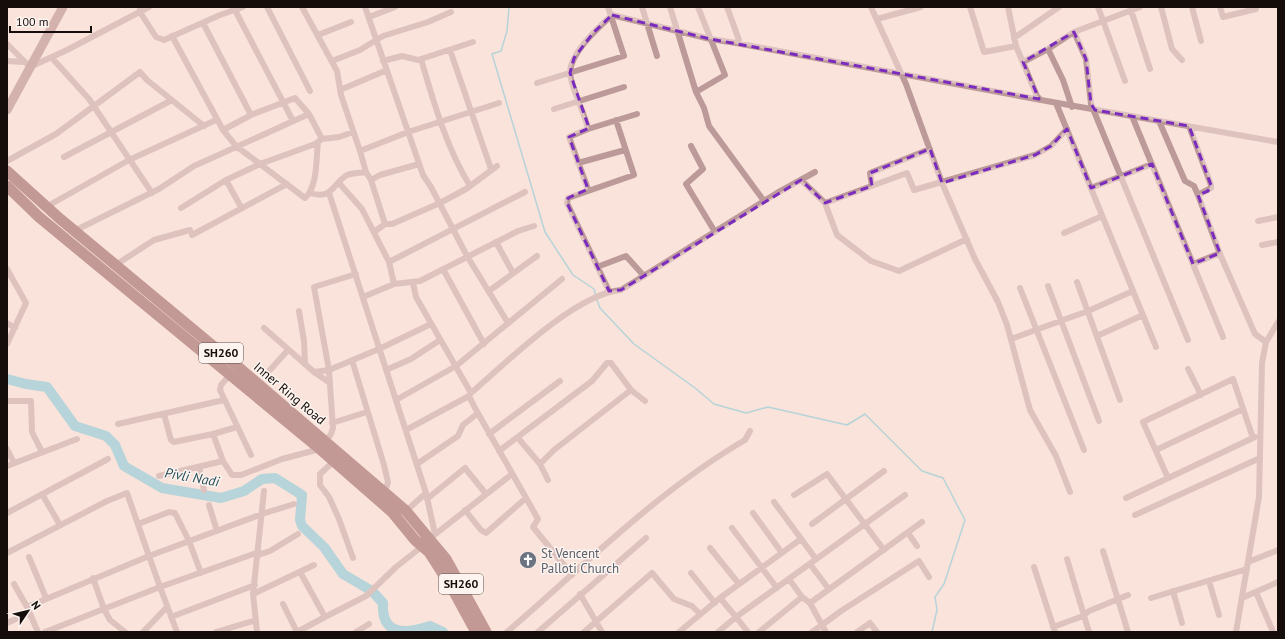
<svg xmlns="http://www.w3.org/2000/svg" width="1285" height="639" viewBox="0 0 1285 639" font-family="'PT Sans',sans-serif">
  <rect width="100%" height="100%" fill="#f9e3da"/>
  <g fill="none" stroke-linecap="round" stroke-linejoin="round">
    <path stroke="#64c0d8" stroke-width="1.5" d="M509,7L507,31L501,51L492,54L545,232L573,275L594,289L596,296
      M597,300L600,308L634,344L695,388L714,404L746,413L768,407L847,425L865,414L922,471L943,478L965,520L944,584L935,597L937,610L932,632"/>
    <path stroke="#64c0d8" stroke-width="10" d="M7,379L26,384L47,387L75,426L106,436L115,445L124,466L162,488L221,498L244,491L262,479L275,478L302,495L300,520L302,526L324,547L343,574L372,591L383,603C381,636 406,634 430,626L443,632"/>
    <path stroke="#bd9a9a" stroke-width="6" d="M140,7V12L156,37L164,40L220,15L243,7
      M267,7L310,91
      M302,7L337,71L341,95L360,151L408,132L499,103
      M365,7L423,175L431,187L467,256L508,323
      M642,7L657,56
      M670,7L696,92L725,75L698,7
      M871,7L906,84L942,183L975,259L998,302L1007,325L1030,410L1056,456L1070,492
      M970,7L984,52L1016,46
      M1008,7L1016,46L1037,96L1041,100L1278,142
      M1098,7L1125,81
      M1161,7L1172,49L1182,60
      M1192,7L1201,41
      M1220,7L1223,17L1256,9
      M235,10L293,121
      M1131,10L1150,69
      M369,17L395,7
      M877,19L921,7
      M203,23L251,115
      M1074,32L1086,59L1091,104L1188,340
      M318,35L351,22
      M172,36L223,130L236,146L305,198C318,186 316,158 318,142
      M1014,38L1059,7
      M736,43L1041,100
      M7,44L30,67L67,50L149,7
      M1048,49L1063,80L1072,107
      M450,50L491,169
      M52,58L89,99L152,193
      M421,59C434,103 446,147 470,186
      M7,61L24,62
      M332,61L360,50L383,36L428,22L451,12
      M383,61L402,56L418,60L473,42
      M1023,62L1048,49L1074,32L1140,7
      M537,83L624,56L608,7
      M340,90L387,70
      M696,92L704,108L709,126L764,201
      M1056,103L1156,347
      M554,109L624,87
      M1132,116L1223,337
      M1159,121L1185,181L1194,186L1198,195L1220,254L1255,334L1266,342
      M1189,126L1211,185V188L1198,195
      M588,129C585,113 570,86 570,72C571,52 598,28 612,15L710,39L736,43L739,40L727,7
      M223,130L251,115L295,98L309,114
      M322,139L339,137L353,132
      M691,146L703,169L686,184L715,232
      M360,151L366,172L371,180L380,175L419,164
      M64,157L172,100
      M7,161L56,134L140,72L147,80L204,126
      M578,163L625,150
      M226,180L241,207
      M371,180L385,224
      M801,180L825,203L837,235L871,261L899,271L967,239
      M339,183L362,209L389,262L394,284
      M872,186L870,173L930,149
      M1091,188L1152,164
      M588,189L569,137L588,129L637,114
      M310,193C333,200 332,184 347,175C352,173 360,173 366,172
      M329,193L426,493L435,534
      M825,203L907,173L914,190L1035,155L1051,146L1067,129
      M46,207L129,160L216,120
      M1258,221L1278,217
      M74,231L159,189L194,166L309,114L322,139L315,144L260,164L226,180L181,208
      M374,232L385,224H392L440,203L466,189L497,166
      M1064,233L1102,216
      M192,235L287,184
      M496,242L513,273
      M1262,245L1278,242
      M389,262L525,192
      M1193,264L1220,253
      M114,266L154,240L190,230
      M597,267L626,256L644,276
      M7,269L26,303L7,344
      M443,269L484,344
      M1077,282L1120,400
      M413,283L416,297L471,393L469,396L475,408L538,519L533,527L572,575
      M1048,286L1099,421
      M1020,288L1084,450
      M489,291L537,256
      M609,291L567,203L568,198L634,175L616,120
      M363,297L394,284L420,281L518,231L534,226
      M299,311L304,341L305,364
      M7,323L15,328
      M264,328L314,372L330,383
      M1097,336L1143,315
      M1011,339L1088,311L1133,291
      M352,360L384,465L388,482L385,492
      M1188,369L1201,395
      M270,370L288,350
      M386,370L411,359L440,340
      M314,372L329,370L314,287L356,274
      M230,375L221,385L220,390L251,455
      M471,393C507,362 575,294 621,290L777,193L815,172
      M396,400L456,366L562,279
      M7,401H31L32,432L42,452
      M164,414L171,440L174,442L213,434L223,461L232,475H241L282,459L320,449L331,434L333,428L329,370L379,349L431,324
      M332,423L367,412
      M118,424L224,400
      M406,430L469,396
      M213,434L237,427
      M489,434L560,381
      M518,438L540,464L554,450L631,390L645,401
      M7,449L14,463
      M1156,450L1243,409
      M499,451L592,381L607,363H611L631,390
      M334,461L320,474V485L329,497L339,519L353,558
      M417,464L458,436L463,425L478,413
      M540,464L548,480
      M7,466L77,439
      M199,467L204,490
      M159,476L223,461
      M1168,478L1143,422L1233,379L1253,438
      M42,494L60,525
      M794,495L827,474L884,550
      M1126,498L1255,437
      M427,499L465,468L486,494
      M774,502L816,559
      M209,505L217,531
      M465,510L481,530L486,533L526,498
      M406,511L426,493
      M7,513L108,459
      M753,513L782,553
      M1135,515L1260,458
      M138,524L169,512L175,513L189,541L201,573
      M812,524L884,471
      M732,528L777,588
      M908,533L917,546
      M433,536L512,474
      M710,548L739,584
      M1103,551L1128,632
      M259,552L160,587L149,556L262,514L294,504
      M7,553L107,501L127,493L149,556L27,607L38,632
      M258,555L270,551L298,534
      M29,557L46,598
      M1067,559L1089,632
      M1248,562L1278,550
      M810,564L828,588
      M1034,567L1055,632
      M691,573L715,603
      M93,578L104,609L110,620L125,632
      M789,579L802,597L810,603L922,522
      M1209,581L1219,615
      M14,584L27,607
      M1173,591L1182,623
      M1256,592L1273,632
      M253,594L314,565
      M580,594L602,632
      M720,598L801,539
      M1151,598L1247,569
      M1242,598L1278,582
      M810,603L822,625L812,632
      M283,604L297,632
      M171,617L255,585
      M325,617L366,596L396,567L424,545
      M7,623L29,613
      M1053,627L1083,616L1089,611L1128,595
      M45,632L160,587L177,632
      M143,632L167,607
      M216,632L256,620
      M257,632L253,594L264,491
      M297,632L325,617L300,572
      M356,632L369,624
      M507,632C584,566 656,492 745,440L750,431
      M538,632L646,538
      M584,632L652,573L674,599L692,606L700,614
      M679,632L720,598L736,617L905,495
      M718,632L736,617L748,632
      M759,632L802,597
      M826,632L822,625L841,611L919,561L929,577
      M857,632L870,623L877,632
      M1236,632L1259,497L1262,363L1266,342L1278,322"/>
    <path stroke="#a57374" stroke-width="9" d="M7,110L63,7"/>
    <path stroke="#823e43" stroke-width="11" d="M7,171L59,218L237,366L406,511L446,559L486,632
      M7,186L39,217L320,449L392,512L415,540L429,552L452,588L476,632"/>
  </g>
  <path d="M0 0H1285V639H0ZM612,15L710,39L1039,99L1023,62L1074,32L1086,59L1091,104L1095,110L1189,126L1211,185L1208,191L1198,195L1220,253L1193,264L1152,164L1091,188L1067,129L1051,146L1035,155L942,183L930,149L870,173L872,186L825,203L801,180L621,290L609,291L567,203L568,198L588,189L569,137L589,128L570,73L574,58L593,33Z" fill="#f9e3da" fill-opacity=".55" fill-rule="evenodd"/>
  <path fill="none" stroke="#7b2cbf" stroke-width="3" stroke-dasharray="8 5" stroke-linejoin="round" d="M612,15L710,39L1039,99L1023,62L1074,32L1086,59L1091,104L1095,110L1189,126L1211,185L1208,191L1198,195L1220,253L1193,264L1152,164L1091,188L1067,129L1051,146L1035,155L942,183L930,149L870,173L872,186L825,203L801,180L621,290L609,291L567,203L568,198L588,189L569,137L589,128L570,73L574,58L593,33Z"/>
  <defs>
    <symbol id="church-disc" viewBox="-11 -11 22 22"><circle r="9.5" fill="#6b7280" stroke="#fdf4f0"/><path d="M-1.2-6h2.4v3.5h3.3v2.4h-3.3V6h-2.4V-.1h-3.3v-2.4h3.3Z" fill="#fff"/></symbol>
  </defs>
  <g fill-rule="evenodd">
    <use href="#church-disc" x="518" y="550" width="20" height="20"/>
  </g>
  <g text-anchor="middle" stroke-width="3" stroke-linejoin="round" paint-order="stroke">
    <g fill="#fdf4f0" stroke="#5a524f" stroke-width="1">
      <rect x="199" y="343" width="44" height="20" rx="3"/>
      <rect x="439" y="574" width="44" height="20" rx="3"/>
    </g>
    <g font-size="12" font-weight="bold" fill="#140d0a">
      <text x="221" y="357">SH260</text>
      <text x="461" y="588">SH260</text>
    </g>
    <g font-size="13" fill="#140d0a" stroke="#fdf4f0">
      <text transform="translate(290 393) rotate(40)" y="5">Inner Ring Road</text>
    </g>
    <g font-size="13" fill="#5b616d" stroke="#fdf4f0" text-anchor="start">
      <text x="541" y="558">St Vencent<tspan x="541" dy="15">Palloti Church</tspan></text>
    </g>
    <g font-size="14" font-style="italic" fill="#254e59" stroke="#fdf4f0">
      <text transform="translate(192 477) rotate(10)" y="5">Pivli Nadi</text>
    </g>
  </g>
  <rect width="1285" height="639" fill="none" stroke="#140d0a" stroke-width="16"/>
  <g transform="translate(28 611) rotate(55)" stroke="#fdf4f0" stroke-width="3" paint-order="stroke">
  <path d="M0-3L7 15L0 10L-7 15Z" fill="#140d0a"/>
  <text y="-6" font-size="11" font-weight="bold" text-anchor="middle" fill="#140d0a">N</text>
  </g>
  <path d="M10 26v6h81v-6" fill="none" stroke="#140d0a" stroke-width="2"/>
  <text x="16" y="26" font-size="12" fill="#140d0a" stroke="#fdf4f0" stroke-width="3" paint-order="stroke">100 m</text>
</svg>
